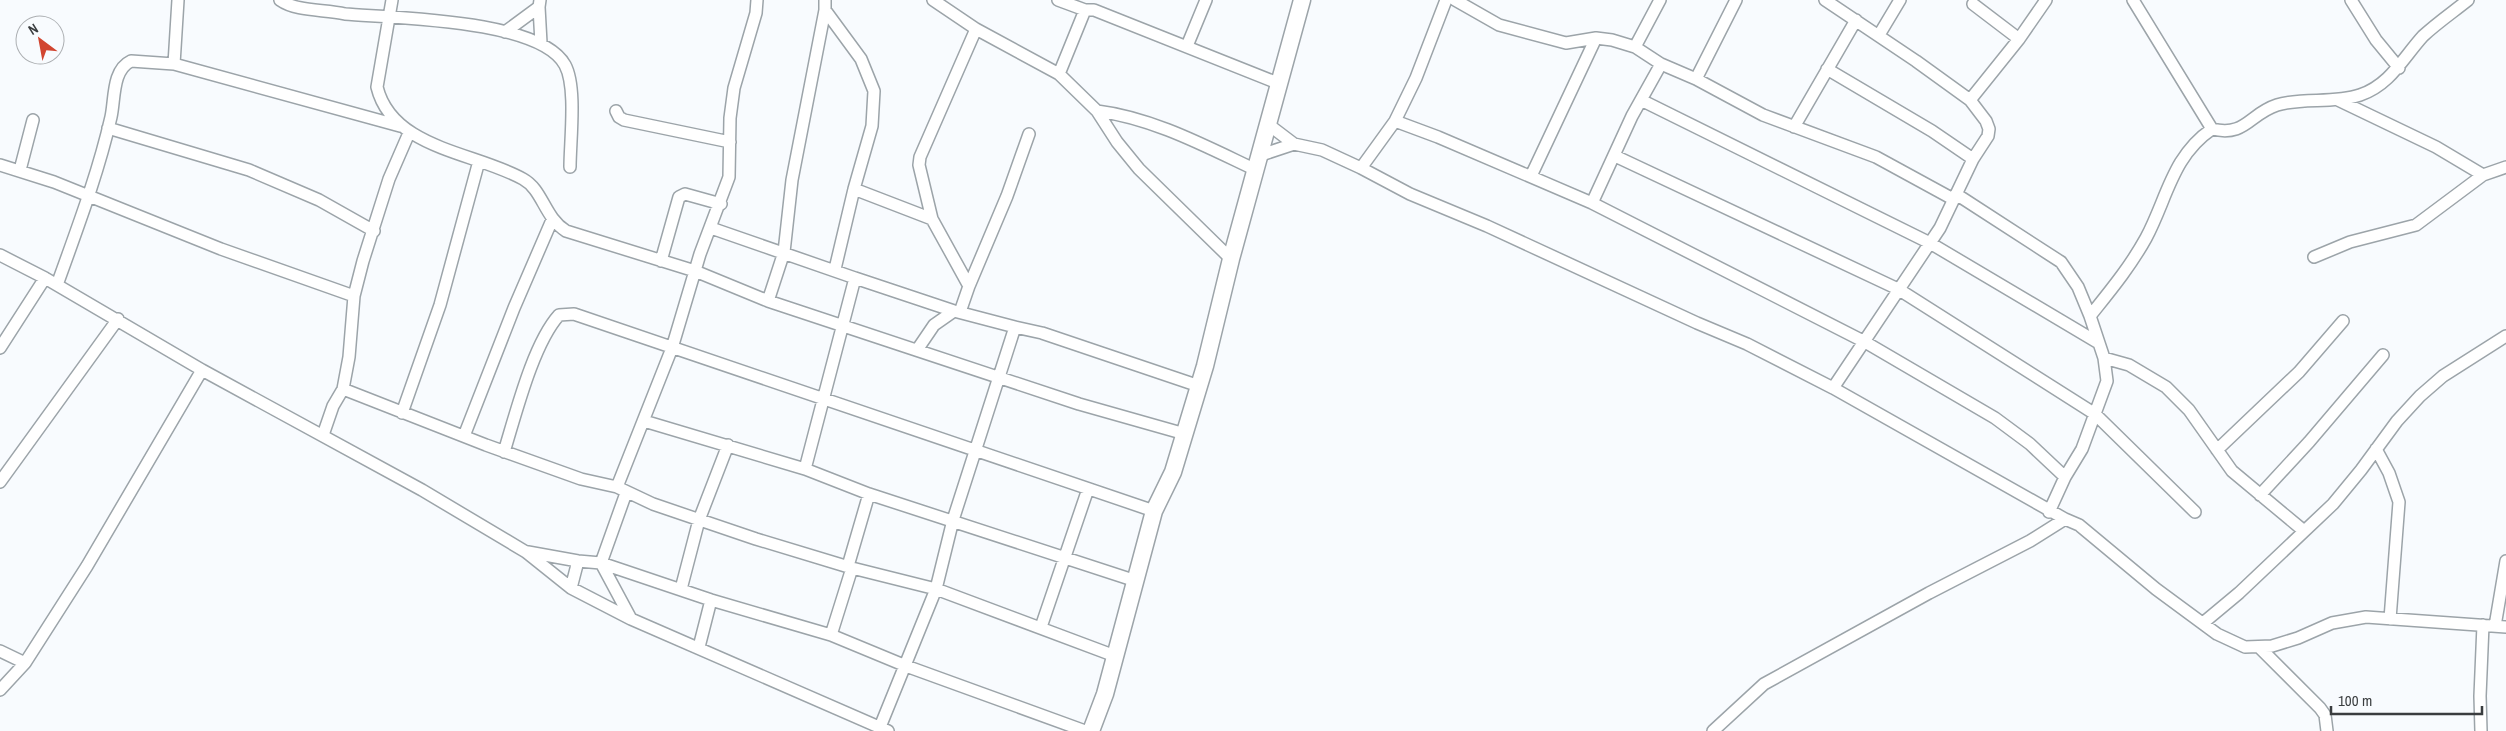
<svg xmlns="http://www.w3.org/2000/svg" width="2506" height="731" viewBox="0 0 2506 731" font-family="'Archivo Narrow',sans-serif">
  <rect width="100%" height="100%" fill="#f8fbfe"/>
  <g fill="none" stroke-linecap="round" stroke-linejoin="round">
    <defs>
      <path id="street" d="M280,0C297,12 325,9 345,14C394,18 540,19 565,65C577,87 570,141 570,167
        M392,0L377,87C392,149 475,152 523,179C543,190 544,217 566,231L695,271L768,301L1079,404L1185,434
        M540,0L539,7L541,43
        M933,0L976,29L1059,74L1097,111L1117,142L1139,169L1231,259
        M1058,0L1085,10H1094L1280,84
        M1455,0L1499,25L1566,43L1596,38L1612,40L1635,47L1661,64
        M1825,0L1916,61L1970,100L1986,121L1989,129L1988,136L1973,159L1940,228L1833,388L2065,519
        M2133,0L2212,129
        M2351,0L2376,40L2399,68
        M1973,4L2019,39
        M825,10L861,59L874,91L872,126L854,189L835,269
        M505,32L539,7
        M1879,35L1900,0
        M1187,46L1206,0
        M1635,47L1660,0
        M174,64L178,0
        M1827,69L1932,131L1973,159
        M1059,74L1085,10
        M1696,79L1763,115L1876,157L1953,199
        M1641,100L1930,243L2097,342
        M1970,100L2019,39L2046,0
        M2338,100L2436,147L2483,175
        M616,111L619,117L624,120L730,142
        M1097,111C1153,118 1205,146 1256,170
        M1395,121L1416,78L1446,0
        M1269,125L1294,144L1322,150L1361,168L1395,121L1438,137L1592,203L1632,116L1661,64L1696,79L1736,0
        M1794,127L1856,20
        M108,128L249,170L319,200L374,231
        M1261,155L1294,144
        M1615,156L1898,289L2095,414L2195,512
        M0,165L54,182L221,249L354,296
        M1361,168L1410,194L1487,226L1697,323L1747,344L1833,388
        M20,170L33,120
        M1531,176L1596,38
        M854,189L932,219L969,286L960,312
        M1956,194L2061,262L2078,287L2090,316
        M1592,203L1865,342L1995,418L2030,444L2065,477
        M932,219L919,165L920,157L976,29
        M711,228L855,278L805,469
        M0,255L45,278L202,370L422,490L526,552L571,588L631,619L888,731
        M2314,257L2350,242L2416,225L2483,175L2506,167
        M661,261L679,197L685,194L721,204
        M855,278L954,311L1015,327
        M57,285C77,229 98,174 111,117C115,99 112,70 131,61L174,64L400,126
        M969,286L1007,196L1029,134
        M768,301L784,252L792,180L825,10V0
        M0,348L45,278
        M917,350L934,325L954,311
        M2104,358L2129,365L2166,387L2189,410L2232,471L2304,531
        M343,389L486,445L581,479L617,487L653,504L756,539L852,568L936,589L1115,656
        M402,413L440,305L479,161
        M644,421L805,469L869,494L1136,581
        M323,435L333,406L343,389L349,357L354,296L363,261L389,179L409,133
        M464,436L514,308L552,220
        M2376,449L2389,473L2399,502L2390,619
        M2217,450L2299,372L2343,321
        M504,452C516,413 533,344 559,315L574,314L1154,511
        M0,482L118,319
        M617,487L672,348L700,254L729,177L730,118L734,88L756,13L757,0
        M626,493L601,563L630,617
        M2260,495L2309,442L2383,355
        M2049,512L2065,477L2082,449L2107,381L2104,358L2090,316C2110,291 2130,267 2146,238C2167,199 2172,156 2212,129C2246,137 2249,114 2277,105C2303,97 2333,104 2360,95C2390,85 2403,58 2423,36C2437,23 2453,12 2468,0
        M528,552L578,561L601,563L711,600L831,635L906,666L1085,731
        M848,566L869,494
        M571,588L578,561
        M681,589L699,520L728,445
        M2203,623L2239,593L2333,504L2361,470L2397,421L2420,396L2443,376L2506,336
        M2495,626L2506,561
        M1041,627L1088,489
        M831,635L852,568
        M699,647L711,600
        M2260,648L2320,708L2325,715L2327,731
        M0,651L25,663L87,566L202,370
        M0,690L25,663
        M880,727L936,589L953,520L1015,327L1042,333L1199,386
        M1713,731L1764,684L1929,593L2030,541L2065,519L2079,525L2156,589L2217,634L2245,647L2272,646L2298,638L2332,623L2366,617L2506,627
        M2481,731L2480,696L2483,625"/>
      <path id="secondary" d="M1091,731L1105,694L1154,511L1173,472L1205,366L1231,259L1302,0"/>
    </defs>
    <use href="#street" stroke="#9ca4a9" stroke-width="14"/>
    <use href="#secondary" stroke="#9ca4a9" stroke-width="19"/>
    <use href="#street" stroke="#fff" stroke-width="11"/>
    <use href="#secondary" stroke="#fff" stroke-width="16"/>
  </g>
  <g transform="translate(40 40) rotate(328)"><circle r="24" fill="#f8fbfe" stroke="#acafb2"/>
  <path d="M0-4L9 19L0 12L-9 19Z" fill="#d14530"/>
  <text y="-8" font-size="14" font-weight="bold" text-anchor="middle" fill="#3a3d3f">N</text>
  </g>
  <path d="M2331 706v8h151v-8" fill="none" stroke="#3a3d3f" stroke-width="2.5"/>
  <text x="2338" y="706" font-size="15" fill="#3a3d3f" stroke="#f8fbfe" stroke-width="4" paint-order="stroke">100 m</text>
</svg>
